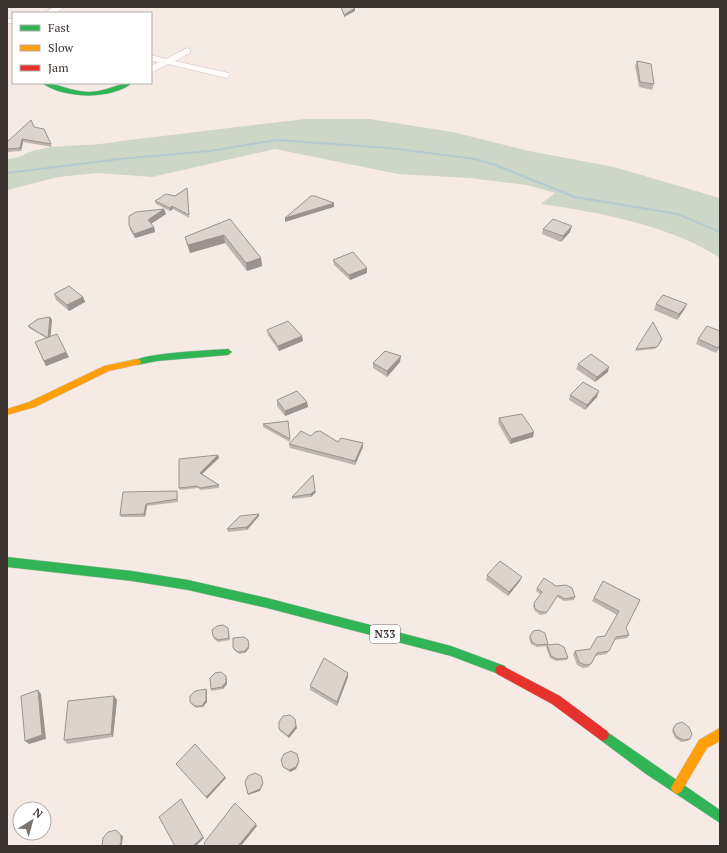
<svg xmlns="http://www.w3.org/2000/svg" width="727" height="853" viewBox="0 0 727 853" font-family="'PT Serif',serif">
  <rect width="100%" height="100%" fill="#f6eae4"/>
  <path fill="#ced6c8" d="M305,119H369L453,132L529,151L614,167L720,198V258C672,226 598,212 541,204L555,193L527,185L470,178L398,174L275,149L152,177L98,173L58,177L7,190V159C23,158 24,153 36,150C64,143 93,147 121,141Z"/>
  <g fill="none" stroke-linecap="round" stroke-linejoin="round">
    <path fill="#b6cad2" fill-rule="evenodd" d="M276,139L390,147L475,158L494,163L576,196L678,213L720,231V233L677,215L574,198L492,165L475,160L390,149L276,141L210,152L120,160L7,174V172L120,158L210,150Z"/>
    <defs>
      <path id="street" d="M54,7H65L55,13H44Z
        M7,19H13V23H7Z
        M187,48L190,49V53L175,61L229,73L230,75L226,78L168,64L151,73V66L159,62L151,61V55L166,59Z"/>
      <path id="fast" d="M42,83C58,83 72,92 89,92C105,92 118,83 132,83C112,100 63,99 42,83Z
        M228,349L232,352L228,355L157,361L137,365L133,362C140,353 213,350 228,349Z
        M7,557L132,571L188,580L267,598L451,646L505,666L507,670L505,674L501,675L451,656L267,608L188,590L132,581L7,567Z
        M603,729L720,810V823L646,774L599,739L597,735L599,731Z"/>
      <path id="slow" d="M137,359L140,360L141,362L140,364L109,371L35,407L7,415V409L29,402L104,366Z
        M720,728V741L707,748L681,792L677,794L673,792L671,788L673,784L699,740Z"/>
      <path id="jam" d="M501,665L560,696L607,731L609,735L607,739L603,741L599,739L552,704L497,674L495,670L497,666Z"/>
    </defs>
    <use href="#street" stroke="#ccc2be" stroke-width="1"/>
    <use href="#fast" stroke="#ccc2be" stroke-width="1"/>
    <use href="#slow" stroke="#ccc2be" stroke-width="1"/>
    <use href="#jam" stroke="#ccc2be" stroke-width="1"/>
    <use href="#street" fill="#fefcfb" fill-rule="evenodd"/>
    <use href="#fast" fill="#30b455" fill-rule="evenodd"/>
    <use href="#slow" fill="#ff9f0a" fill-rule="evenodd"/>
    <use href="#jam" fill="#e5322d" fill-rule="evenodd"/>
  </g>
  <path fill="#bfb5b0" d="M637,61L654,84L652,90L639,87L635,66Z
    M34,127L51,144L52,147L23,142L21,151L7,152V142Z
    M187,188L189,218L173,209L170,211L156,204L155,201L175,196Z
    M164,209L166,214L151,224L154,227L155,232L135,238L130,230L129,225Z
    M230,219L261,258L262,266L247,271L225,243L190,253L187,245L185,237Z
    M543,229L570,232L561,242L542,234Z
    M333,260L367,268V273L350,280L334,265Z
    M54,294L83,297L85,302L69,311L56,300Z
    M656,304H687L684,310L677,320L654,310Z
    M52,320L50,337L66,352L69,357L46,366L35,342L46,338L29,328L28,326Z
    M267,330L302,336L303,341L279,351L268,335Z
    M662,339L661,342L655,349L635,351L636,349Z
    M698,339L720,347L716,353L696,344Z
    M400,362L387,377L373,368V363Z
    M578,364L608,372L595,382L576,369Z
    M570,395L597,397L585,410L569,400Z
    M277,400L307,402L308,407L285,416L277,406Z
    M499,418L533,437L510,444L498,423Z
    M288,421L290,442L263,427V424Z
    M311,436L338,442L363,443V447L355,465L290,448L289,444Z
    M218,455L219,458L202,474L219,485V488L201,490L198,488L180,490L179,488Z
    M123,492L177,493L178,502L147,506L145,517H121L120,515Z
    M316,492L311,497L292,499V497Z
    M259,514V516L247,530L228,532L227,529Z
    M487,575L520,581L508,596L486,580Z
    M603,581L640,600L626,628L629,635L627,638L614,640L607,654L595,656L589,667L583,668L577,665L573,654L575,651L590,649L605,636L617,615L592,601Z
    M556,586L575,597L574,600L564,601L557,597L546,614L540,615L535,611L533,606L540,594L536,591L537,588Z
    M229,630L230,640L218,642L214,639L213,636Z
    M530,636L548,644L547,646L537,647L531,644L529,638Z
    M249,642V648L245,653L239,654L234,650L233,648Z
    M547,645L568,658L567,660L556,661L550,658L546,647Z
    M348,673V677L337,706L310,690V686Z
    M227,678V684L223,689L211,691V689Z
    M206,689L207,691V702L203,707L196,708L191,704L190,702Z
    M114,696L117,700L113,737L67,744L64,740Z
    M295,719L297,728L289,738L280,731L279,729Z
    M676,724L690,739L688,741L681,742L675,738L672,731Z
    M281,760L299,762L296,769L290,772L284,768Z"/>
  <path fill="#9b9390" d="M355,8V11L344,17V15Z
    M22,139L23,142L21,151L20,148Z
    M334,203V207L285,222V218Z
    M172,206L173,209L170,211V208Z
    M164,209L166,214L149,225L148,220Z
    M572,226L570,232L561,242L563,236Z
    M154,227L155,232L135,238L134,234Z
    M224,235L225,243L190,253L188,245Z
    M261,258L262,266L247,271L246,263Z
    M367,268V273L350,280L349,275Z
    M83,297L85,302L69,311L67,305Z
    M687,304L684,310L677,320L679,314Z
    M50,317L52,320L50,341L48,338Z
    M302,336L303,341L279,351L278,346Z
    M66,352L69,357L46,366L44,361Z
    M401,356L400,362L387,377V371Z
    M609,367L608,372L595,382L597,377Z
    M599,391L597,397L585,410L587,405Z
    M307,402L308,407L285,416V411Z
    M534,432L533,437L510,444L511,439Z
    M363,443V447L355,465V461Z
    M218,455L219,458L201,475L200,473Z
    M315,490L316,492L311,497V494Z
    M146,504L147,506L145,517L144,514Z
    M259,514V516L247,530V527Z
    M522,577L520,581L508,596L509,592Z
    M248,640L249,648L245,653V651Z
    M348,673V677L337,706V702Z
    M226,676L227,684L223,689L222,687Z
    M206,689L207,691V702L203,707L202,706Z
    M38,690L41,694L46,739L29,744L25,741Z
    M114,696L117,700L113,737L111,734Z
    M296,726L297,728L289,738L288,736Z
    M299,761V762L296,769L290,772L289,770Z
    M225,777L226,778L207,799L206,797Z
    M263,783V784L260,791L248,795V794Z
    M182,801L204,838L196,846H193Z
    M256,824L257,826L241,846H238Z
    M121,835L123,836L122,844L121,846H119Z"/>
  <path fill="#ded2cd" stroke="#9b9390" d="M341,7H355V8L344,15Z
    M637,61L651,64L654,84L640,82Z
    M31,120L34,127L44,129L51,144L22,139L20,148L7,149V142Z
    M187,188L189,215L172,206L170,208L155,201L166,194L175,196Z
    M311,196H315L334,203L285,218Z
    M164,209L148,220L154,227L134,234L129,225V216L136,212Z
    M230,219L261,258L246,263L224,235L188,245L185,237Z
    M553,219L572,226L563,236L543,229Z
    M353,252L367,268L349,275L333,260Z
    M69,286L83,297L67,305L54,294Z
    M663,295L687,304L679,314L656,304Z
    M50,317L48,338L28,326L38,319Z
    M288,321L302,336L278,346L267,330Z
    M653,322L662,339L657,347L636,349Z
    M707,326L720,331V345L718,348L698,339Z
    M57,334L66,352L44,361L35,342Z
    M385,351L401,356L387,371L373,363Z
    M591,354L609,367L597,377L578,364Z
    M583,382L599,391L587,405L570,395Z
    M297,391L307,402L285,411L277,400Z
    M522,414L534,432L511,439L499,418Z
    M288,421L290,439L263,424Z
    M301,431L311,436L315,432L320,431L338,442L341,438L363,443L355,461L289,444Z
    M218,455L200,473L219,485L200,488L197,486L179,488V459Z
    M313,475L315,490L311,494L292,497Z
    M177,491V499L146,504L144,514L120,515L123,492Z
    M259,514L247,527L227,529L240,516Z
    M500,561L522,577L509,592L487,575Z
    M544,578L556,586L566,585L572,588L575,597L565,599L558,595L547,612H541L535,609L534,603L542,592L537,588Z
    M603,581L640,600L626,628L629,635L616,637L609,651L597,653L591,664L585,665L579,662L575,651L590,649L597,637L605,636L619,611L594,598Z
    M223,625L228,628L229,638L218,640L213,636L212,630L217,626Z
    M539,630L545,633L548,644L537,645L532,642L530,636L533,631Z
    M244,637L248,640L249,646L245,651L238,652L233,648V638Z
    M558,644L564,647L568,658L557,659L551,656L547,645Z
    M324,658L348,673L337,702L310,686Z
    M221,672L226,676V682L222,687L211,689L210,678L215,673Z
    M206,689V700L202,706H195L190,702V696L195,691Z
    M38,690L42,735L25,741L21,696Z
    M114,696L111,734L64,740L68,701Z
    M290,715L295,719L296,726L288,736L279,729V722L283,716Z
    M682,722L689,727L692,734L690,739L683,740L676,736L673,729L676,724Z
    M195,744L225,777L206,797L176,764Z
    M291,751L297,754L299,761L296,767L289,770L283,767L281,760L284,754Z
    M255,773L261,776L263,783L260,789L248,794L245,782L248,776Z
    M181,799L203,837L193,846H175L159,817Z
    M235,803L256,824L238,846H239H206L204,843Z
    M116,830L121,835V843L119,846H102L103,838L108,832Z"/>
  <g text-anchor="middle" stroke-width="4" stroke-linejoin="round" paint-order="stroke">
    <rect fill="#fff" stroke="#76706d" stroke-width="1" x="370" y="625" width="30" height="18" rx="3"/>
    <g font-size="11" font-weight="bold" fill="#3b332f">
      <text x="385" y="638">N33</text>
    </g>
  </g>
  <rect width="727" height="853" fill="none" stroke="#3b332f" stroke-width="16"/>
  <rect x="12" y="12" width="140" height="72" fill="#ffffff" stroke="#b1adac"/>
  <rect x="20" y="25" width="20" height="6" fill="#30b455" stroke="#b1adac"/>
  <text x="48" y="32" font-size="12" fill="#3b332f">Fast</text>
  <rect x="20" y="45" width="20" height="6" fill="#ff9f0a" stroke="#b1adac"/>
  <text x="48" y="52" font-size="12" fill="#3b332f">Slow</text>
  <rect x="20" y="65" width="20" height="6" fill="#e5322d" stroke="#b1adac"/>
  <text x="48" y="72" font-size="12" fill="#3b332f">Jam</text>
  <g transform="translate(32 821) rotate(37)"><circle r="19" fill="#ffffff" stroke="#b1adac"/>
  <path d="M0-3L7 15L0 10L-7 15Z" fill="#7c736e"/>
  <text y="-6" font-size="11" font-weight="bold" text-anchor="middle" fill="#3b332f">N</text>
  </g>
</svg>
